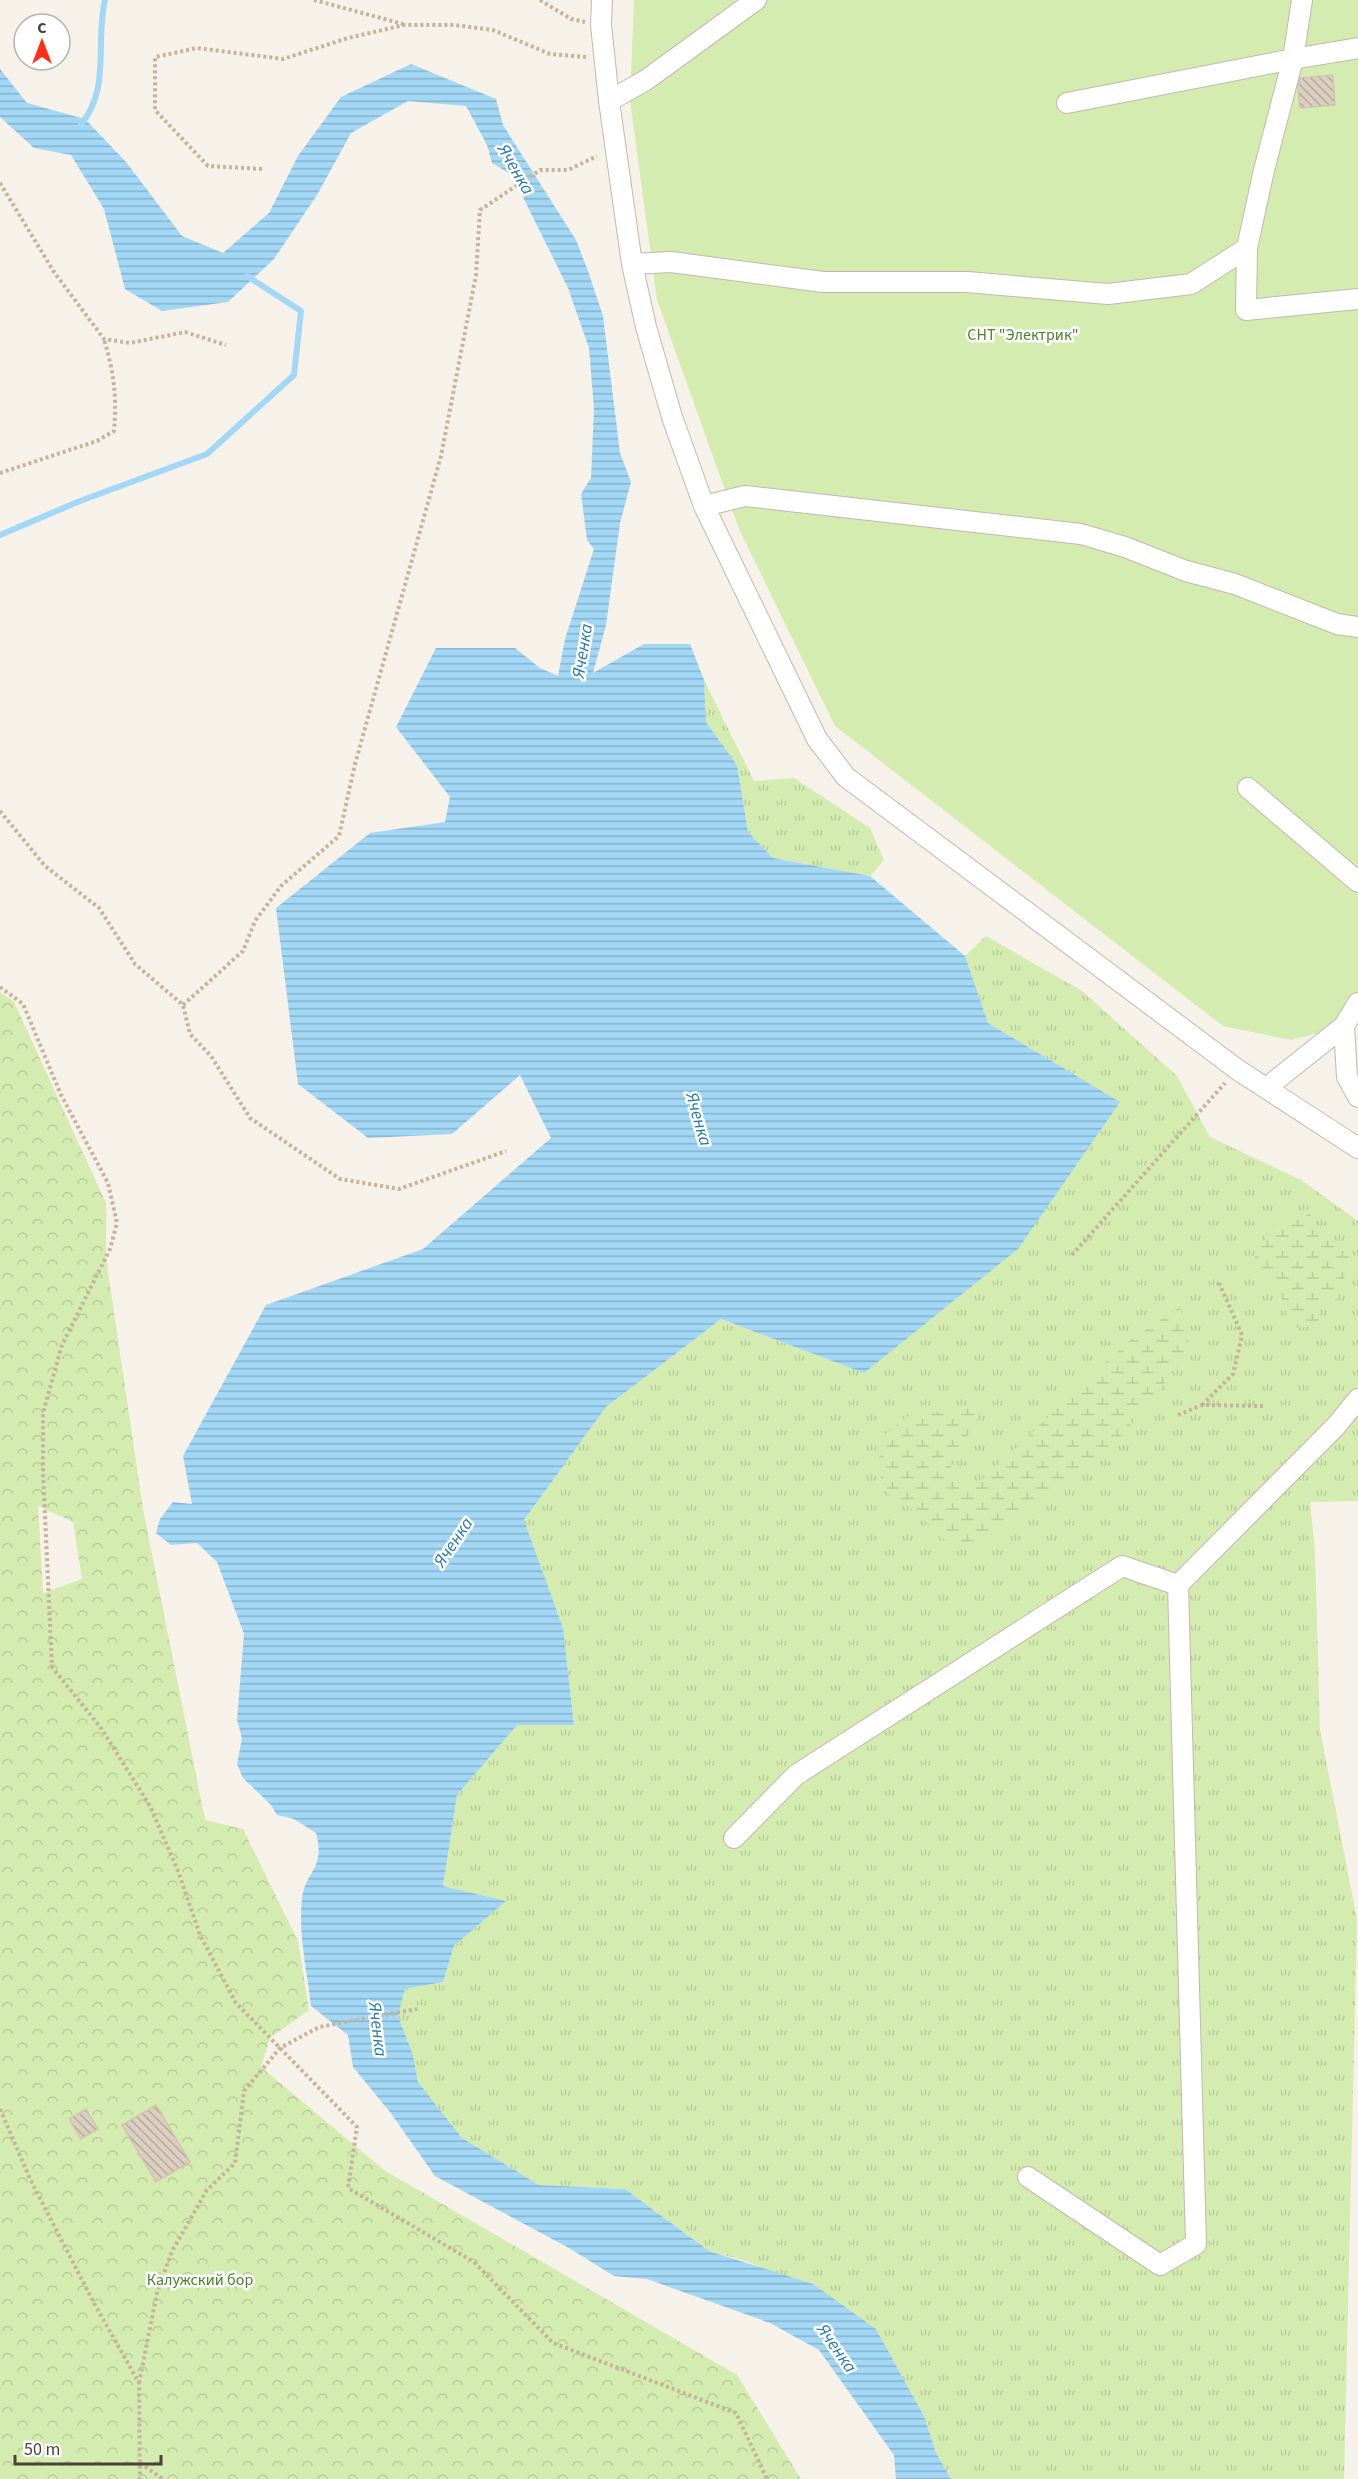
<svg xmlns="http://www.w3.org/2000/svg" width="1358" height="2479" viewBox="0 0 1358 2479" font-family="'Source Sans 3',sans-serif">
  <defs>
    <pattern id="grass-tufts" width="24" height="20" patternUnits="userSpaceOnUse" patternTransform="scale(1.5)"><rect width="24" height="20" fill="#d4ecb0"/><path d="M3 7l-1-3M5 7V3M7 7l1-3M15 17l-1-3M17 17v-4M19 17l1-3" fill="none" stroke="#b8cc98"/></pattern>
    <pattern id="forest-crowns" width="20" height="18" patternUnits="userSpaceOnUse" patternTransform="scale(1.5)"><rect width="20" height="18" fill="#d4ecb0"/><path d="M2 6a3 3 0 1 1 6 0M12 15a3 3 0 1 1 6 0" fill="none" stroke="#b8cc98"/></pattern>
    <pattern id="wetland-marsh" width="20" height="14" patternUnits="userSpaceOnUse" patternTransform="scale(1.5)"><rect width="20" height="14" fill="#d4ecb0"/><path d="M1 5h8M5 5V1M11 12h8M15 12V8" fill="none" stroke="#b8cc98"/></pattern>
    <pattern id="water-rules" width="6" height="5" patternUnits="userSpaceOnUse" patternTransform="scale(1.5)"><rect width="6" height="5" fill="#a2d8f6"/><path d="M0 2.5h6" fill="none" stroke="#86b1c8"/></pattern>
    <pattern id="building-back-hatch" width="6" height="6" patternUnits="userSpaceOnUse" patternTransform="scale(1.5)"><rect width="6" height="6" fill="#dbcfc1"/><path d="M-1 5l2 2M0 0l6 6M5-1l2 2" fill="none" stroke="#b4aa9e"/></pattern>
  </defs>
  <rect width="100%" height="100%" fill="#f6f1e9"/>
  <path fill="url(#grass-tufts)" d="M704,680L754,781L794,778L870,828L884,860L870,876L773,858L748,832L737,765L706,722Z
    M986,936L1082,991L1177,1076L1210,1137L1301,1180L1358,1221V1501L1310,1502L1315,1551L1320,1730L1357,1919L1344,2479H951L936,2453L924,2416L876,2329L854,2315L749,2262L709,2251L625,2189L539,2185L462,2138L418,2082L413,2055L398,2016L405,1989L443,1982L454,1946L505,1901L443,1886L457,1795L517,1725H574L563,1628L524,1520L606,1407L721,1319L864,1373L1119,1102L988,1023L965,956Z"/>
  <path fill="url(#forest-crowns)" fill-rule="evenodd" d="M0,992L14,1002L106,1203V1258L143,1509L205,1820L243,1829L298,1941L309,2010L270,2038L261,2067L384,2170L737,2375L801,2479H0ZM38,1506L73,1522L82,1579L43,1593Z"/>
  <path fill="url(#wetland-marsh)" d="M1307,1209L1325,1237L1352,1256L1337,1299L1321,1302L1318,1326L1291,1328L1282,1298L1251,1264L1275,1222Z
    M1180,1307L1191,1350L1142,1412L1097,1464L1037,1500L973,1550L941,1538L918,1513L882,1489L878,1440L908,1416L984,1405L950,1469L971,1490L1128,1342Z"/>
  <path fill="#d4ecb0" d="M634,0H1358V1023L1291,1040L1223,1026L835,726L739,529L657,300L630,100Z"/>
  <path fill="url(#water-rules)" d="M411,64L496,99L503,125L576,240L588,271L603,316L620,453L631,482L620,523L606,625L593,673L644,644H690L704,680L706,722L737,765L748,832L773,858L870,876L965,956L988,1023L1120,1102L1018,1249L864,1373L721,1319L606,1407L524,1520L563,1628L574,1725H517L457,1795L443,1886L506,1901L454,1946L443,1982L405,1989L398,2016L413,2055L418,2082L462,2138L539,2185L625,2189L709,2251L813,2284L876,2329L924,2416L936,2453L951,2479H896L894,2455L819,2350L770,2323L647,2279L614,2276L569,2248L435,2176L390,2112L353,2067L348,2035L311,2006C307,1971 298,1933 302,1899C305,1871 326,1869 316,1833L294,1819L277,1815L271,1805L243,1778L237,1764L242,1738L237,1720L244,1634L217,1562L197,1543L171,1545L156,1533L160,1519L173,1502L192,1504L183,1456L266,1305L423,1249L551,1138L520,1075L452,1134L368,1138L298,1084L276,908L370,833L445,822L450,797L396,727L436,648H515L540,668L558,676L565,639L594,549L587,540L581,494L591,478L594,409L589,348L568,288L512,175L492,163L487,145L466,106L408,101L351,133L317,195L274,259L228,302L162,311L125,289L104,209L71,155L34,148L0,117V69L27,103L85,119L126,162L182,236L223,253L269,213L298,156L341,97Z"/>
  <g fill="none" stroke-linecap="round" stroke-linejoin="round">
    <path stroke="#a2d8f6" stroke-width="6" d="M81,124C111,89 95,41 105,0
      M0,535L80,501L207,454L294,375L301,311L247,276"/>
  </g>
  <path fill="url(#building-back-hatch)" stroke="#d4c4b0" stroke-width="1.5" d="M1333,75L1335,105L1300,108L1298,87L1300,78Z
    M156,2105L190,2162L156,2182L122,2125Z
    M86,2109L98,2129L81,2139L69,2119Z"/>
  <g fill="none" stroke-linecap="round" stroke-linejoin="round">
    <defs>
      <path id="minor" d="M602,0L601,25L609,101L632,264L646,327L672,417L704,506L817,739L846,777L1238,1070L1358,1148
        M609,101L646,80L756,0
        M1067,103L1293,59L1302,0
        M1247,248L1246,310L1358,299
        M632,264L671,262L823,282H967L1108,294L1191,284L1247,248L1264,170L1293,59L1358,48
        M704,506L745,496L1081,534L1125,547L1186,571L1235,584L1337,624L1358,627
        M1248,788L1358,882
        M1344,1026L1347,1077L1358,1097
        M1266,1088L1344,1026L1358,1003
        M734,1838L796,1775L1122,1566L1178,1585L1336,1426L1358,1399
        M1028,2177L1160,2265L1196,2244L1178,1585"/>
    </defs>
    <use href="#minor" stroke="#c2b9ab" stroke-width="22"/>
    <path stroke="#c5b49b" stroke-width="4" stroke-dasharray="3 3" stroke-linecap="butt" d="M314,0L403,24
      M540,0L571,19L585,22
      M262,169L208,166L155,110V57L197,48L283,59L348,38L404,25H454L493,30L550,54L586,57
      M0,183L54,272L104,339L130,343L185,332L226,345
      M0,473L97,441L114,431C117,395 114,374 104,339
      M0,811L45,866L99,908L135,964L183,1005L190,1034L211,1056L250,1118L340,1179L399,1189L506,1151
      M0,987L23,1004L61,1095L108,1183L117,1223L110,1249L62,1345L43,1413V1472L52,1667L101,1728L150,1806L178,1871L200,1935L236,2003L357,2127L348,2188L474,2262L553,2343L736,2413L767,2479
      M183,1005L243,951L255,921L281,886L339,836L355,764L441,456L476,275L480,210L540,170H568L597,156
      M1072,1255L1225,1083
      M1202,1405L1233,1374L1242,1335L1219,1283
      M1178,1415L1202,1405L1263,1406
      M0,2109L31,2181L94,2303L139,2383L140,2479
      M139,2383L157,2293L172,2251L207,2190L235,2163L244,2091L280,2048L319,2027L417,2009
      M140,2463L163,2479"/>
    <use href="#minor" stroke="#fff" stroke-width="20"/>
  </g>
  <g text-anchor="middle" stroke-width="5" stroke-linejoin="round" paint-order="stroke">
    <g font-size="16" fill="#4c8125" stroke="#fff">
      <text x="1023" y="340">СНТ "Электрик"</text>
      <text x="200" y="2285">Калужский бор</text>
    </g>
    <g font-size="18" font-style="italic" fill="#257aae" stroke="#fff">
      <text transform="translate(516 169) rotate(60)" y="6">Яченка</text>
      <text transform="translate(582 651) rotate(-81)" y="6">Яченка</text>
      <text transform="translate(699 1119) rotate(74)" y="6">Яченка</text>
      <text transform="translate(453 1542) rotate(-56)" y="6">Яченка</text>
      <text transform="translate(378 2029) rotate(83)" y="6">Яченка</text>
      <text transform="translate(837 2348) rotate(55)" y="6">Яченка</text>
    </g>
  </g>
  <g transform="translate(42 42)"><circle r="28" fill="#ffffff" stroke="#b7b3af" stroke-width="1.5"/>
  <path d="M0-4.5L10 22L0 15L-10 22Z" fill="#ff2e17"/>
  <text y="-9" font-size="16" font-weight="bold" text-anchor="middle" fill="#4a4237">С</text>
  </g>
  <path d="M15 2455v9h146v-9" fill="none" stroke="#4a4237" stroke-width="3"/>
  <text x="24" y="2455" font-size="18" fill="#4a4237" stroke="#ffffff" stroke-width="4.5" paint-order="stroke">50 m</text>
</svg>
